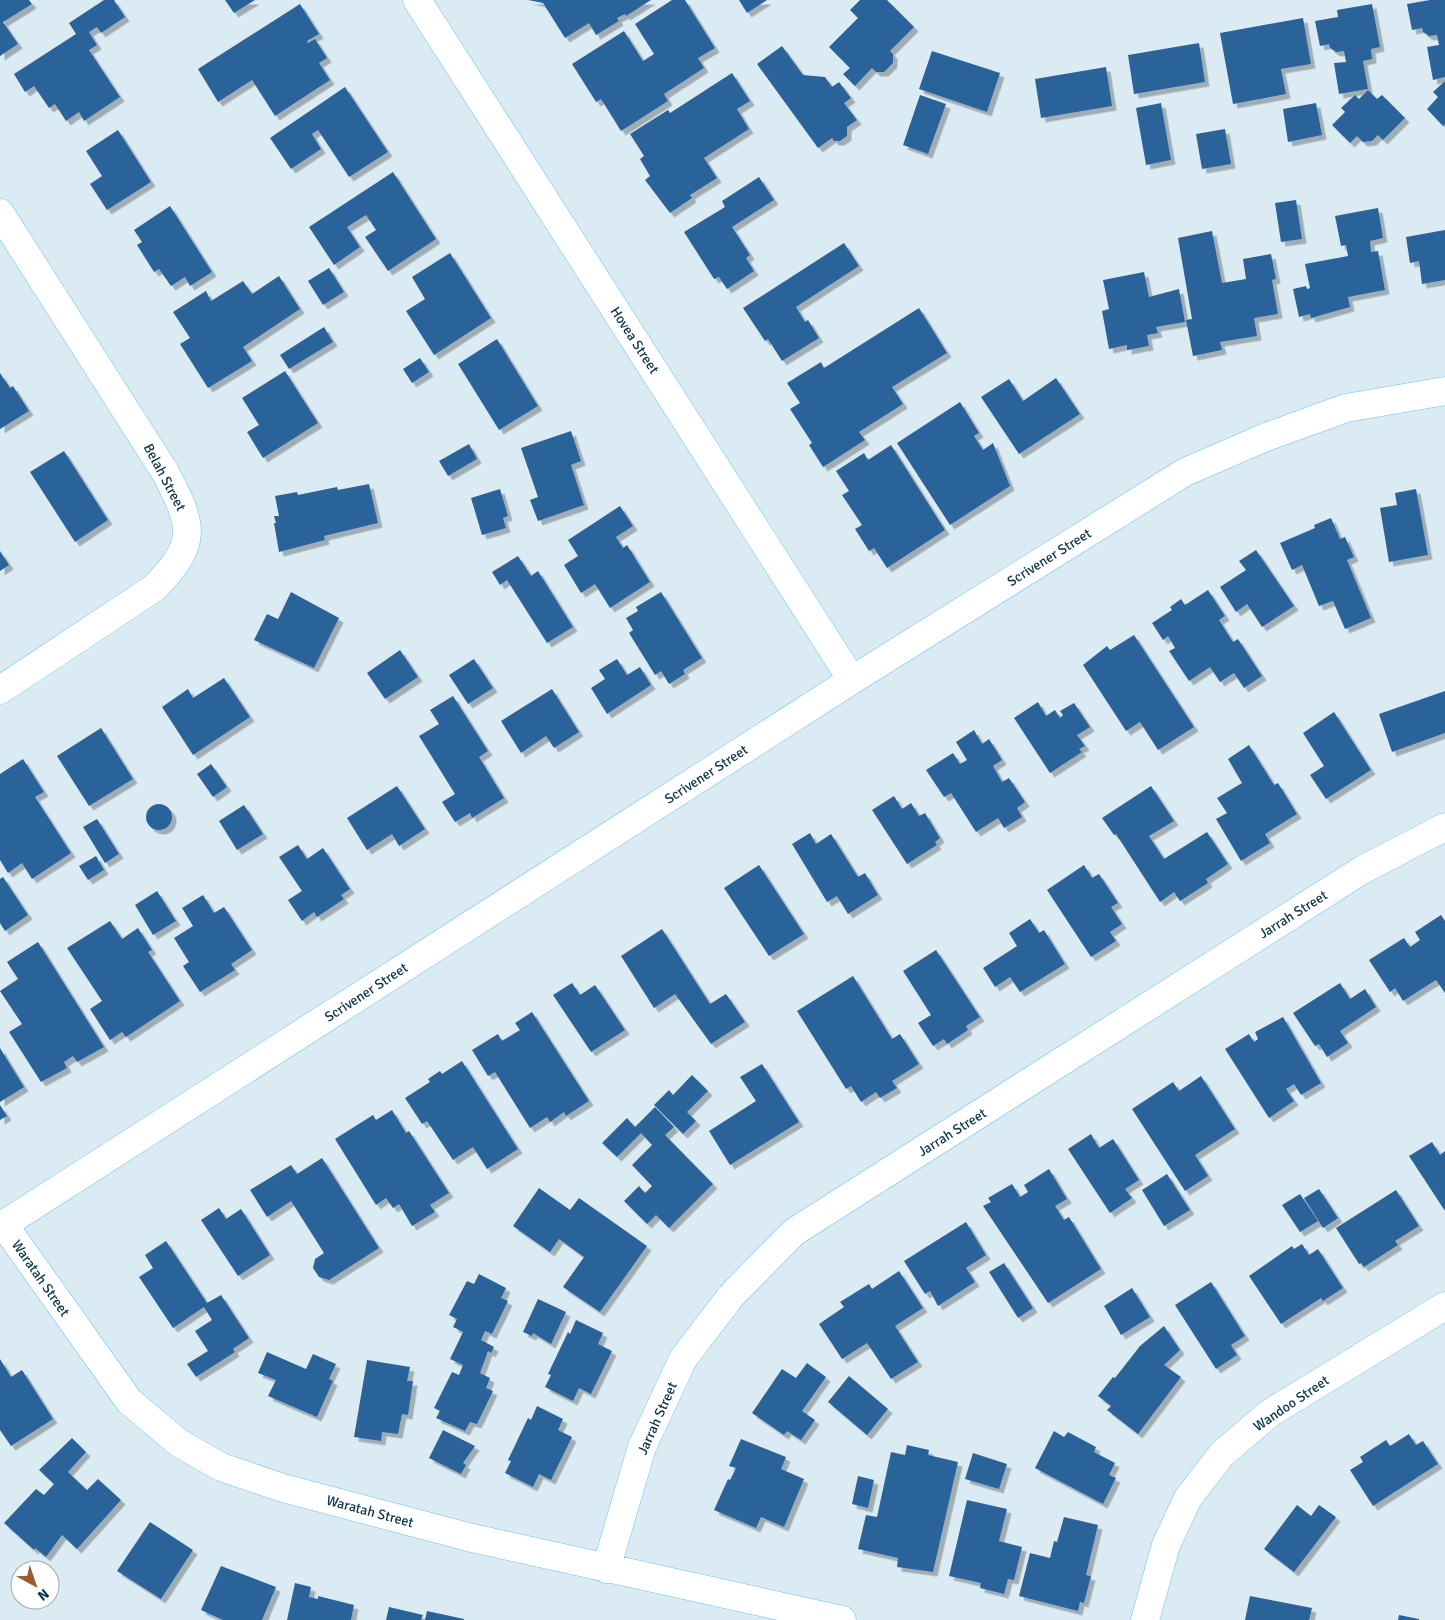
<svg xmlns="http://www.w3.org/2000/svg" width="1445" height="1620" viewBox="0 0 1445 1620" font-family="Signika,sans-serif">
  <defs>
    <filter id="shadow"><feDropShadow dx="4.5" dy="4.5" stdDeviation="0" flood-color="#0004"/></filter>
  </defs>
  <rect width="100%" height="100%" fill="#dbebf4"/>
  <path fill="#2c629a" filter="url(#shadow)" d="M0,0H29L32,4L3,22L18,44L0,56Z
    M104,0H114L125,17L101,33L97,27L89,32L97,45L89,50L120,97L84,121L79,112L66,121L55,104L49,108L34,86L25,92L14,74L76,34L69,23Z
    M225,0H255L234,13Z
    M528,0H651L626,16L625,14L617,18L619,21L596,35L589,23L565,38L543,3Z
    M672,0H685L715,48L698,58L704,68L664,94L668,101L621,131L601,99L596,102L572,64L624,31L643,61L654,54L635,24Z
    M739,0H767L747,13Z
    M860,0H887L914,27L890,51L893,54V63L884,72H876L872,68L855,86L843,74L850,68L829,47L858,18L850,10Z
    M1430,0H1445V77L1433,80L1427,47L1439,45L1437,35L1429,36L1423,32L1422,28L1412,30L1407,4Z
    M300,4L319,34L307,41L308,43L315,39L327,58L319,63L330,80L275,116L252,80L218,102L198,69Z
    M1372,4L1380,47L1371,49L1372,59L1363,61L1368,89L1339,94L1334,63L1346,62L1344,51L1336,52L1330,48L1329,44L1320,46L1315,21L1338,17L1337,10Z
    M1303,18L1311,64L1281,69L1286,94L1233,104L1220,33Z
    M1199,43L1205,82L1134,94L1128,55Z
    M782,46L803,75L825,77L832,87L839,82L851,98L844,103L857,120L847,127V136L840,141H834L832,138L818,148L757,64Z
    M932,51L1000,73L987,112L919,89Z
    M1106,67L1112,106L1041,118L1035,79Z
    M732,73L750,101L737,109L749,129L704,158L717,178L690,195L692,198L670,213L645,180L650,176L640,159L644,156L630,134L668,110L670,113Z
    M1445,81V124L1443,126L1427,109L1438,97L1433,92Z
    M345,87L388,152L349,177L318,130L312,134L321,149L291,169L270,138Z
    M1368,90L1377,99L1382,95L1405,118L1383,140L1378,135L1372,141L1363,142L1357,136L1350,143L1332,125L1345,112L1341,108L1355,95L1359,99Z
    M920,95L946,104L928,154L903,145Z
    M1161,103L1171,160L1146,165L1136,108Z
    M1316,103L1322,135L1288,142L1283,109Z
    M1225,129L1231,164L1202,169L1196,134Z
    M118,130L151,182L107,210L90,184L102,176L86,151Z
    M393,172L436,239L388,271L365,237L376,230L366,215L347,227L360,247L334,265L309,227Z
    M759,177L774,200L732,227L750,255L746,258L754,271L727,289L719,277L714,279L684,232L725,207L722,201Z
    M1296,200L1302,239L1281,242L1275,203Z
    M170,206L212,272L190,286L185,277L171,286L159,269L154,272L137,245L142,242L134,230Z
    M1378,208L1383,238L1370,241L1371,252L1378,251L1385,290L1348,297L1350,307L1311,318L1310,314L1299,317L1293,289L1306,286L1307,289L1310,288L1305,264L1348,256L1346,245L1341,246L1335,216Z
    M1445,230V280L1422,284L1419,261L1410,263L1406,237Z
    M1212,231L1222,283L1246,279L1243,259L1271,254L1276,279L1272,280L1278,314L1254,318L1257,336L1220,342L1222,350L1193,356L1186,320L1192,319L1178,238Z
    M844,243L859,266L796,307L805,322L808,320L819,338L782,361L768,339L765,341L743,308Z
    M450,253L491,318L434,355L406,311L425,299L412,277Z
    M329,268L344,292L323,305L308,281Z
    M1144,272L1149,297L1179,289L1185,322L1156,327L1158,333L1147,335L1149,346L1127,350V345L1109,349L1102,311L1109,309L1103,280Z
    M279,276L300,309L243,347L252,361L208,388L180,344L190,338L173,312L206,291L211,301L243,281L252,294Z
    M919,308L947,353L892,387L903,404L859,432L865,440L823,467L809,445L812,443L790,409L800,403L787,383L821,362L824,368Z
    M324,327L333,342L289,369L280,355Z
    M497,339L538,406L499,430L458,364Z
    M420,358L429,372L412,383L403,369Z
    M285,371L318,423L263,458L247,432L259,425L242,398Z
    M0,373L10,388L13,386L29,411L0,429Z
    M1056,378L1080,414L1019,454L981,397L1009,379L1023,401Z
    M960,402L979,433L974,436L983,450L993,443L1010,486L950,525L897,443Z
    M571,431L581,461L571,465L584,505L538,521L530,500L538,497L521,448Z
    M469,444L477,459L448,476L439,461Z
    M891,445L945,530L887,568L874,548L869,551L855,529L862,525L842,495L849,491L836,471L864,453L868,460Z
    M64,451L108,520L75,542L30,472Z
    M369,484L378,523L324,536L325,540L279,552L274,523H276L274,516H279L275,496L297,492L298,495L337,487L338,490Z
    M500,489L508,516L503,518L506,528L482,535L471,498Z
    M1416,489L1428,555L1389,562L1380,508L1397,505L1395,493Z
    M620,506L633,526L616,537L623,548L627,545L650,582L610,608L595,584L581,593L564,565L578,556L568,540Z
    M1331,518L1340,539L1345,537L1354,557L1347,560L1371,618L1345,629L1333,601L1319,606L1302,565L1292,570L1280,543L1315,528L1314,525Z
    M1256,550L1294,606L1262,627L1247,604L1236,612L1220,587L1246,570L1239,561Z
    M0,551L9,565L0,571Z
    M518,556L531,576L538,571L573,627L547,643L507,580L500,585L492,572Z
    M1208,590L1225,616L1219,620L1233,642L1238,639L1262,676L1244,688L1234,673L1220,682L1210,667L1189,681L1169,651L1175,648L1168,636L1163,640L1152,623L1172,610L1170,607L1181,599L1185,605Z
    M291,592L339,618L314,668L254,640L267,614L278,619Z
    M661,592L702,658L683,670L685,674L669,684L661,671L655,675L629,633L633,630L626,618L638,611L636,607Z
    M1134,635L1194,727L1158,750L1140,722L1126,731L1083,665L1107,646L1110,650Z
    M400,650L418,677L385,699L367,673Z
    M474,659L493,688L468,704L449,675Z
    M617,659L627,675L640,667L651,685L607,714L591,688L605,679L599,670Z
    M224,678L250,717L193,755L162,707L188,689L193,698Z
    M552,689L579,732L554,748L546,736L521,753L501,721Z
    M1445,691V733L1392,752L1379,714Z
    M453,696L488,751L479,757L504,798L472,818L470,813L455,822L442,802L455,794L419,736L439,724L430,710Z
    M1038,702L1046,716L1055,710L1060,718L1063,715L1060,711L1074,703L1090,727L1077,735L1085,746L1079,749L1082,752L1050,773L1014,718Z
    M1334,712L1371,770L1326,799L1310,775L1324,766L1303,733Z
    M101,728L133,779L89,806L57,756Z
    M974,730L982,744L989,739L1002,760L993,766L1002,782L1009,778L1025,802L1017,808L1022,817L1004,828L998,818L976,832L951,793L944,797L926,770L953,753L960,764L967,760L956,742Z
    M1249,745L1274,785L1278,783L1297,814L1265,834L1270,843L1241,861L1216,819L1227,813L1217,798L1242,783L1228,759Z
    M23,759L44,792L35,797L71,853L32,879L22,863L8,873L0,860V774Z
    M211,764L227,787L213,797L197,774Z
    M397,786L425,829L399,846L392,834L367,850L347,818Z
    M1151,786L1174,821L1149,836L1164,859L1207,832L1228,864L1206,879L1208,883L1180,901L1174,892L1160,902L1116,834L1114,835L1102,818Z
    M894,796L902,809L911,803L919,816L925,813L940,838L935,842L937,845L907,864L872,810Z
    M146 817a13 13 0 1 1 26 0a13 13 0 1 1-26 0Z
    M244,805L263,834L237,850L219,821Z
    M97,819L119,854L105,863L83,827Z
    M810,833L816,844L831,834L858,877L865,873L878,895L848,914L837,896L827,902L792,844Z
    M298,845L307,859L323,848L350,889L341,895L344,899L317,917L314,912L302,921L288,900L302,891L279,857Z
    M96,856L104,870L88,880L79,866Z
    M759,865L804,934L769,956L724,888Z
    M1084,865L1092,878L1099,874L1118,903L1111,907L1122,924L1110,932L1116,941L1091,957L1047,890Z
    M3,877L28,915L5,931L0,923V879Z
    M157,891L176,921L153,935L135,905Z
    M203,895L214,913L224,907L252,950L231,964L235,970L200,992L183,966L189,962L174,938L193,926L182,908Z
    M1441,915L1445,921V993L1436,980L1403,1001L1395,988L1390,992L1369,960L1404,938L1410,947L1420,940L1415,932Z
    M1030,919L1039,933L1044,930L1065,964L1020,992L1010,977L995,987L983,968L1017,946L1009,933Z
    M110,921L122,939L138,928L152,950L148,952L180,1001L126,1037L122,1032L110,1040L90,1009L102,1001L67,948Z
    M662,929L710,1004L726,994L745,1022L711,1044L675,994L654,1008L621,956Z
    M38,942L104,1047L77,1062L73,1056L64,1062L67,1068L41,1082L9,1032L22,1024L0,991L18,979L7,962Z
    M936,950L980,1017L966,1026L968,1030L947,1044L944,1039L933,1046L918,1023L931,1015L903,971Z
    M853,976L892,1039L900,1034L919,1064L892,1081L897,1088L880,1098L876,1092L861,1102L851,1086L846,1089L797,1011Z
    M572,983L580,995L595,985L625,1030L591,1052L553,995Z
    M1340,983L1350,999L1365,989L1376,1007L1340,1031L1348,1043L1327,1057L1319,1044L1315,1046L1293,1013Z
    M532,1012L589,1101L566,1116L564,1112L550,1122L547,1117L530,1128L495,1072L488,1076L472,1050L498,1034L502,1041L520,1030L515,1023Z
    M1283,1017L1321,1083L1301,1095L1294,1084L1286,1089L1294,1101L1269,1118L1225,1049L1249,1034L1254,1042L1258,1039L1255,1032Z
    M0,1048L24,1087L0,1102Z
    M462,1061L518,1149L487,1169L473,1147L453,1160L427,1121L422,1124L405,1098L430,1082L428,1079L440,1071L442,1074Z
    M762,1064L799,1122L730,1165L709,1131L756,1101L740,1077Z
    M692,1075L708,1091L687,1112L696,1121L683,1134L654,1105L669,1090L673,1095Z
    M1201,1076L1235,1129L1195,1155L1208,1176L1185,1191L1132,1109L1173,1082L1179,1091Z
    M0,1105L7,1116L0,1120Z
    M655,1107L674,1127L665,1135L713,1184L669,1228L656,1215L647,1224L624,1201L639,1186L645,1193L652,1186L632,1165L652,1145L641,1133L617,1157L602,1143L627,1118L635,1127Z
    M392,1110L406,1133L409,1131L449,1193L430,1205L435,1212L412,1226L399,1204L393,1208L386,1198L376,1205L335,1139L373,1115L376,1120Z
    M1091,1134L1099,1148L1113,1139L1139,1180L1125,1189L1132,1198L1110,1213L1068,1149Z
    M1432,1142L1440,1155L1445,1151V1211L1409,1156Z
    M322,1158L379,1248L329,1280L319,1277L313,1268L315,1259L324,1253L291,1201L267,1217L250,1190L291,1165L297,1174Z
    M1049,1169L1067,1199L1055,1206L1064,1220L1069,1217L1101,1269L1048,1303L983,1206L991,1202L988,1198L1012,1184L1020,1197L1028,1192L1024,1185Z
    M1167,1174L1190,1210L1164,1226L1142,1190Z
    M539,1188L570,1210L579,1198L647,1246L600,1312L563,1287L584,1257L559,1239L550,1252L513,1226Z
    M1319,1189L1338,1218L1323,1228L1304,1198Z
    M1396,1190L1419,1226L1395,1241L1398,1245L1364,1267L1361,1263L1359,1264L1336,1228Z
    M1300,1194L1318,1221L1300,1232L1282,1205Z
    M219,1208L226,1219L241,1209L270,1255L238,1276L201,1220Z
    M966,1222L986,1255L966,1268L975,1282L938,1306L930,1291L925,1294L904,1261Z
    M166,1241L207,1303L221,1295L249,1338L233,1349L235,1352L196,1377L187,1364L208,1351L195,1331L212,1320L204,1307L173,1328L139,1277L153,1268L145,1255Z
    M1302,1244L1309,1255L1318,1249L1343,1288L1323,1301L1321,1298L1281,1324L1249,1276L1292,1246L1294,1249Z
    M1004,1263L1033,1308L1018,1318L989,1272Z
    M899,1271L923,1308L895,1326L918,1362L891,1379L867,1343L842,1359L819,1324L844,1307L840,1302L869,1284L872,1289Z
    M479,1274L506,1288L501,1298L508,1301L492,1334L485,1331L481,1340L494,1347L491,1353L488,1351L480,1373L490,1378L486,1388L493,1391L477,1424L470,1422L465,1431L436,1418L440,1411L434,1408L452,1372L459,1375L463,1365L450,1359L463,1332L453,1327L457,1319L449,1315L467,1281L474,1284Z
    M1211,1282L1245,1336L1231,1345L1237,1355L1216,1369L1175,1305Z
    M1132,1288L1150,1317L1121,1335L1104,1306Z
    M538,1299L566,1312L551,1344L533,1333L532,1336L523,1332Z
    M576,1320L603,1333L598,1344L612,1351L591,1394L579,1388L573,1401L545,1387L551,1375L548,1374L568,1332L570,1334Z
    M1164,1326L1180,1350L1164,1365L1181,1377L1138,1434L1107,1410L1111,1406L1098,1396L1113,1377L1115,1378L1140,1346Z
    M267,1352L306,1369L313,1354L336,1364L329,1379L333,1381L317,1417L268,1396L276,1380L258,1373Z
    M0,1359L11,1377L22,1370L53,1419L11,1446L0,1430Z
    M367,1360L410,1367L407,1381H413L408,1415L402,1414L398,1434L382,1432L381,1441L354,1437Z
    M807,1363L826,1377L802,1411L815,1420L801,1440L787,1431L784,1435L752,1413L782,1369L796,1378Z
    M849,1376L888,1409L867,1435L828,1402Z
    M537,1406L563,1419L558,1430L572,1437L551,1480L539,1474L533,1487L505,1473L511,1461L508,1460L528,1418L531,1420Z
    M443,1430L475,1446L463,1463L466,1465L461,1474L429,1458Z
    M1054,1431L1064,1437L1068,1432L1096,1447L1094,1452L1115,1463L1109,1475L1116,1478L1103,1504L1035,1468Z
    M1409,1434L1416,1445L1423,1441L1438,1464L1373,1506L1350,1470L1363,1462L1360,1457L1386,1440L1390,1446Z
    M72,1438L86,1452L68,1472L87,1490L98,1479L121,1500L77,1549L62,1535L46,1557L35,1548L34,1550L4,1523L36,1489L44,1495L54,1484L39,1470Z
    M741,1439L786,1457L781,1469L804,1479L784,1527L761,1517L756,1528L714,1510L728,1479L730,1480L736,1468L729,1466Z
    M907,1445L929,1450L928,1455L958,1462L933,1572L897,1567L898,1558L858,1549L866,1515L877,1517L891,1452L905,1455Z
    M973,1453L1007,1464L999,1489L965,1479Z
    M858,1476L874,1480L868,1508L852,1504Z
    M967,1500L1007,1509L999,1541L1022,1547L1014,1580L1008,1579L1004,1594L980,1588L981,1583L949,1576Z
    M1297,1505L1311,1516L1319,1505L1336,1517L1294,1572L1264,1549Z
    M1064,1517L1098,1525L1086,1575L1091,1576L1084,1603L1080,1602L1078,1611L1019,1596L1030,1553L1050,1558L1054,1541L1057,1542Z
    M150,1522L193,1550L161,1599L117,1571Z
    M221,1566L276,1587L262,1620H223L201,1610Z
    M295,1583L311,1587L309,1597L318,1599V1596L354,1605L351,1620H287Z
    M1250,1596L1312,1608L1309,1620H1245Z
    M389,1607L423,1615L421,1620H386Z
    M427,1611L464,1619V1620H425Z
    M1399,1615L1419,1619V1620H1398Z"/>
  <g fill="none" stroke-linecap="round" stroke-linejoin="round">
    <defs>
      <path id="street" d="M417,0L852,680
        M0,213L165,472C193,525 199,543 154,588L0,690
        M4,1225L129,1401L179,1443L221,1467L283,1488L468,1537L842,1620
        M0,1227L852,680L1185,472L1266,437L1346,408L1445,391
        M606,1569L642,1447L683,1359L731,1296L794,1232L1362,870L1445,827
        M1145,1620L1166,1545L1188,1498L1222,1454L1270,1413L1445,1306"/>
    </defs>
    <use href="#street" stroke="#68c2ee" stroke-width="29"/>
    <use href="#street" stroke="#fff" stroke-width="28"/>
  </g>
  <g text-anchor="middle" stroke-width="5" stroke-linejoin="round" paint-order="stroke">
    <g font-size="14" fill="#0b3345" stroke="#fff">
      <text transform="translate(635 340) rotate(57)" y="5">Hovea Street</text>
      <text transform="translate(165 477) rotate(62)" y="5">Belah Street</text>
      <text transform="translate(1049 557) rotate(-32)" y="5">Scrivener Street</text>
      <text transform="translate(706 774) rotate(-33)" y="5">Scrivener Street</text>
      <text transform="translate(1293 914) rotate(-32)" y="5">Jarrah Street</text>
      <text transform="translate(366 992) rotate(-33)" y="5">Scrivener Street</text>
      <text transform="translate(952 1132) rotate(-32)" y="5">Jarrah Street</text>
      <text transform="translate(41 1278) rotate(55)" y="5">Waratah Street</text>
      <text transform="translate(1291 1403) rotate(-34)" y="5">Wandoo Street</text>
      <text transform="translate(657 1418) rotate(-66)" y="5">Jarrah Street</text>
      <text transform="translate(370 1511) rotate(15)" y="5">Waratah Street</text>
    </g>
  </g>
  <g transform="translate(35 1585) rotate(140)"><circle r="24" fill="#ffffff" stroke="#9dadb5"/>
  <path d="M0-4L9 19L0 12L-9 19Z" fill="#9f5a2d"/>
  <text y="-8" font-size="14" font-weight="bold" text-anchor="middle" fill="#0b3345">N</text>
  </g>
</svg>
